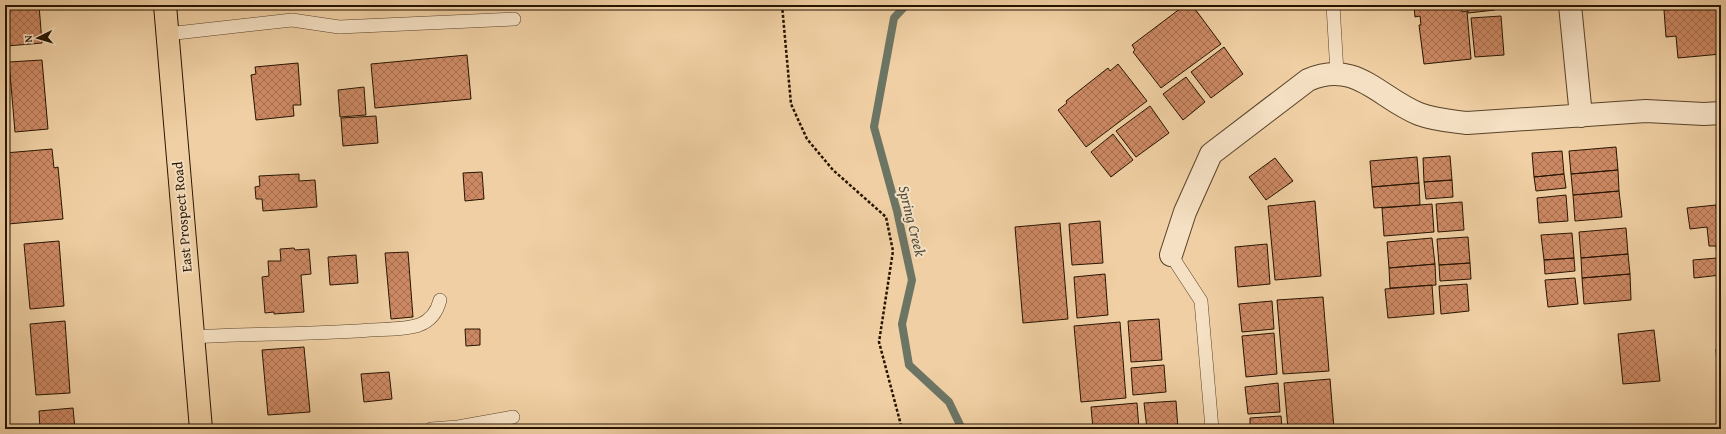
<svg xmlns="http://www.w3.org/2000/svg" width="1726" height="434" viewBox="0 0 1726 434" font-family="'Gentium Book Plus',serif">
  <defs>
    <pattern id="building-cross-hatch" width="8" height="8" patternUnits="userSpaceOnUse"><rect width="8" height="8" fill="#cd8964"/><path d="M0 0l8 8M0 8l8-8" fill="none" stroke="#a66f50"/></pattern>
  </defs>
  <rect width="100%" height="100%" fill="#efcfa3"/>
  <filter id="stains"><feTurbulence type="fractalNoise" baseFrequency=".005" numOctaves="4"/><feColorMatrix values="0 0 0 0 .2 0 0 0 0 .09 0 0 0 0 .02 0 0 0 .5 -.17"/></filter>
  <radialGradient id="worn" r=".72"><stop offset=".6" stop-color="#630" stop-opacity="0"/><stop offset="1" stop-color="#630" stop-opacity=".3"/></radialGradient>
  <g fill="none" stroke-linecap="round" stroke-linejoin="round">
    <path stroke="#6c7564" stroke-width="8" d="M906,5L894,18L874,127L897,211L912,280L902,324L909,365L949,402L962,429"/>
  </g>
  <path fill="url(#building-cross-hatch)" stroke="#271400" d="M5,5H39L42,43L7,46Z
    M1185,5H1192L1221,44L1161,88L1133,52L1135,50L1132,45Z
    M1414,5H1462V12L1467,11L1471,59L1424,64L1419,25H1421L1420,16L1415,17Z
    M1467,5H1494L1495,10L1468,13Z
    M1675,5H1718L1721,22V54L1678,58L1676,36L1666,37L1664,10L1675,9Z
    M1501,16L1504,55L1475,57L1471,18Z
    M1224,47L1243,74L1211,98L1191,72Z
    M467,55L471,99L375,108L371,64Z
    M42,60L48,129L15,132L9,62Z
    M298,63L301,105H293L294,116L256,120L251,75L256,74L255,67Z
    M1118,64L1147,101L1086,147L1058,110L1067,103L1066,101L1108,68L1110,71Z
    M1186,77L1205,102L1183,120L1163,94Z
    M364,87L366,115L340,117L338,90Z
    M1150,106L1169,133L1136,157L1116,131Z
    M376,116L378,143L343,146L341,118Z
    M1113,134L1133,160L1111,177L1091,152Z
    M1616,147L1618,170L1571,174L1569,151Z
    M52,149L54,168L58,167L63,219L8,224L5,192V153Z
    M1562,151L1564,174L1534,177L1532,153Z
    M1450,156L1452,180L1424,182L1423,158Z
    M1417,157L1419,183L1372,187L1370,161Z
    M1275,158L1293,181L1266,200L1249,177Z
    M1618,170L1619,191L1573,195L1571,174Z
    M482,172L484,199L465,201L463,173Z
    M299,174V181L315,180L317,207L263,211L262,199H256L255,187L260,186L259,176Z
    M1564,174L1566,188L1536,191L1534,177Z
    M1452,180L1453,197L1426,199L1424,182Z
    M1419,183L1420,205L1374,208L1372,187Z
    M1619,191L1622,217L1575,221L1573,195Z
    M1566,195L1568,221L1539,223L1537,198Z
    M1315,201L1321,276L1275,280L1268,206Z
    M1462,202L1464,230L1438,232L1436,204Z
    M1432,204L1434,232L1384,236L1382,208Z
    M1716,205V209H1721V275L1694,278L1693,260L1717,258L1716,246H1709L1707,227L1690,229L1687,208Z
    M1100,221L1103,263L1072,265L1069,224Z
    M1060,223L1068,319L1023,323L1015,227Z
    M1626,228L1628,254L1581,258L1579,232Z
    M1572,233L1574,258L1544,260L1541,235Z
    M1468,237L1470,263L1439,265L1437,239Z
    M1432,238L1435,264L1389,268L1387,242Z
    M59,241L64,306L30,309L24,244Z
    M1267,244L1270,284L1238,287L1235,247Z
    M294,248L295,250L309,249L311,274L301,275L304,312L274,314V312L265,313L262,277L269,276L268,261H281L280,249Z
    M408,252L413,317L391,319L385,253Z
    M1628,254L1630,274L1582,278L1581,258Z
    M356,255L358,283L330,285L328,257Z
    M1574,258L1575,271L1545,274L1544,260Z
    M1470,263L1471,279L1440,281L1439,265Z
    M1435,264L1436,285L1390,288L1389,268Z
    M1105,274L1108,315L1077,318L1074,277Z
    M1630,274L1631,300L1584,304L1582,278Z
    M1575,278L1578,304L1548,307L1545,280Z
    M1467,284L1469,311L1441,314L1439,286Z
    M1432,285L1434,314L1388,318L1385,289Z
    M1323,297L1329,371L1283,374L1277,300Z
    M1272,301L1274,329L1242,332L1239,304Z
    M1159,319L1162,360L1131,362L1128,321Z
    M65,321L70,393L36,395L30,324Z
    M1120,322L1126,398L1081,402L1074,326Z
    M465,329H480V345L466,346Z
    M1654,330L1660,381L1623,384L1618,334Z
    M1274,333L1277,374L1246,377L1242,336Z
    M304,347L310,412L268,415L262,350Z
    M1716,349H1721V382H1718Z
    M1164,365L1166,392L1133,395L1131,368Z
    M389,372L392,399L364,402L361,374Z
    M1330,379L1334,429H1288L1284,383Z
    M1278,383L1280,412L1248,414L1245,387Z
    M1176,401L1178,429H1147L1144,403Z
    M1137,403L1139,429H1093L1091,407Z
    M73,408L75,429H40L39,411Z
    M1281,416L1282,429H1250V418Z"/>
  <g fill="none" stroke-linecap="round" stroke-linejoin="round">
    <defs>
      <path id="lane" d="M1333,5L1337,73
        M167,34L292,20L339,27L514,19
        M1171,255L1201,301L1212,429
        M193,337C252,333 311,335 370,330C385,329 404,330 419,325C430,321 437,312 440,300
        M431,429L458,427L513,417"/>
      <path id="street" d="M1570,5L1581,116
        M1171,255L1185,212L1211,154L1308,80C1356,59 1379,98 1419,114C1435,120 1451,121 1467,123L1646,111L1704,114L1721,113"/>
      <path id="primary" d="M165,5L201,429"/>
    </defs>
    <use href="#lane" stroke="#594329" stroke-width="14"/>
    <use href="#street" stroke="#594329" stroke-width="24"/>
    <use href="#primary" stroke="#271400" stroke-width="24"/>
    <path stroke="#271400" stroke-width="2.5" stroke-dasharray="3 2" stroke-linecap="butt" d="M782,5L791,104L807,139L833,170L886,217L893,251L879,342L902,429"/>
    <use href="#lane" stroke="#f5e0c3" stroke-width="13"/>
    <use href="#street" stroke="#f5e0c3" stroke-width="22"/>
    <use href="#primary" stroke="#efcfa3" stroke-width="22"/>
  </g>
  <g text-anchor="middle" stroke-width="4" stroke-linejoin="round" paint-order="stroke">
    <g font-size="14" fill="#271400" stroke="#f5e0c3">
      <text transform="translate(182 217) rotate(-95)" y="5">East Prospect Road</text>
    </g>
    <g font-size="15" font-style="italic" fill="#4f4d3a" stroke="#f5e0c3">
      <text transform="translate(912 221) rotate(76)" y="5">Spring Creek</text>
    </g>
  </g>
  <rect width="1726" height="434" fill="none" stroke="#efcfa3" stroke-width="20"/>
  <rect x="6" y="6" width="1714" height="422" fill="none" stroke="#271400" stroke-width="2"/>
  <rect x="10" y="10" width="1706" height="414" fill="none" stroke="#271400"/>
  <g transform="translate(38 38) rotate(265)" stroke="#f5e0c3" stroke-width="3" paint-order="stroke">
  <path d="M0-3L7 15L0 10L-7 15Z" fill="#271400"/>
  <text y="-6" font-size="11" font-weight="bold" text-anchor="middle" fill="#271400">N</text>
  </g>
  <rect width="100%" height="100%" filter="url(#stains)"/>
  <rect width="100%" height="100%" fill="url(#worn)"/>
</svg>
